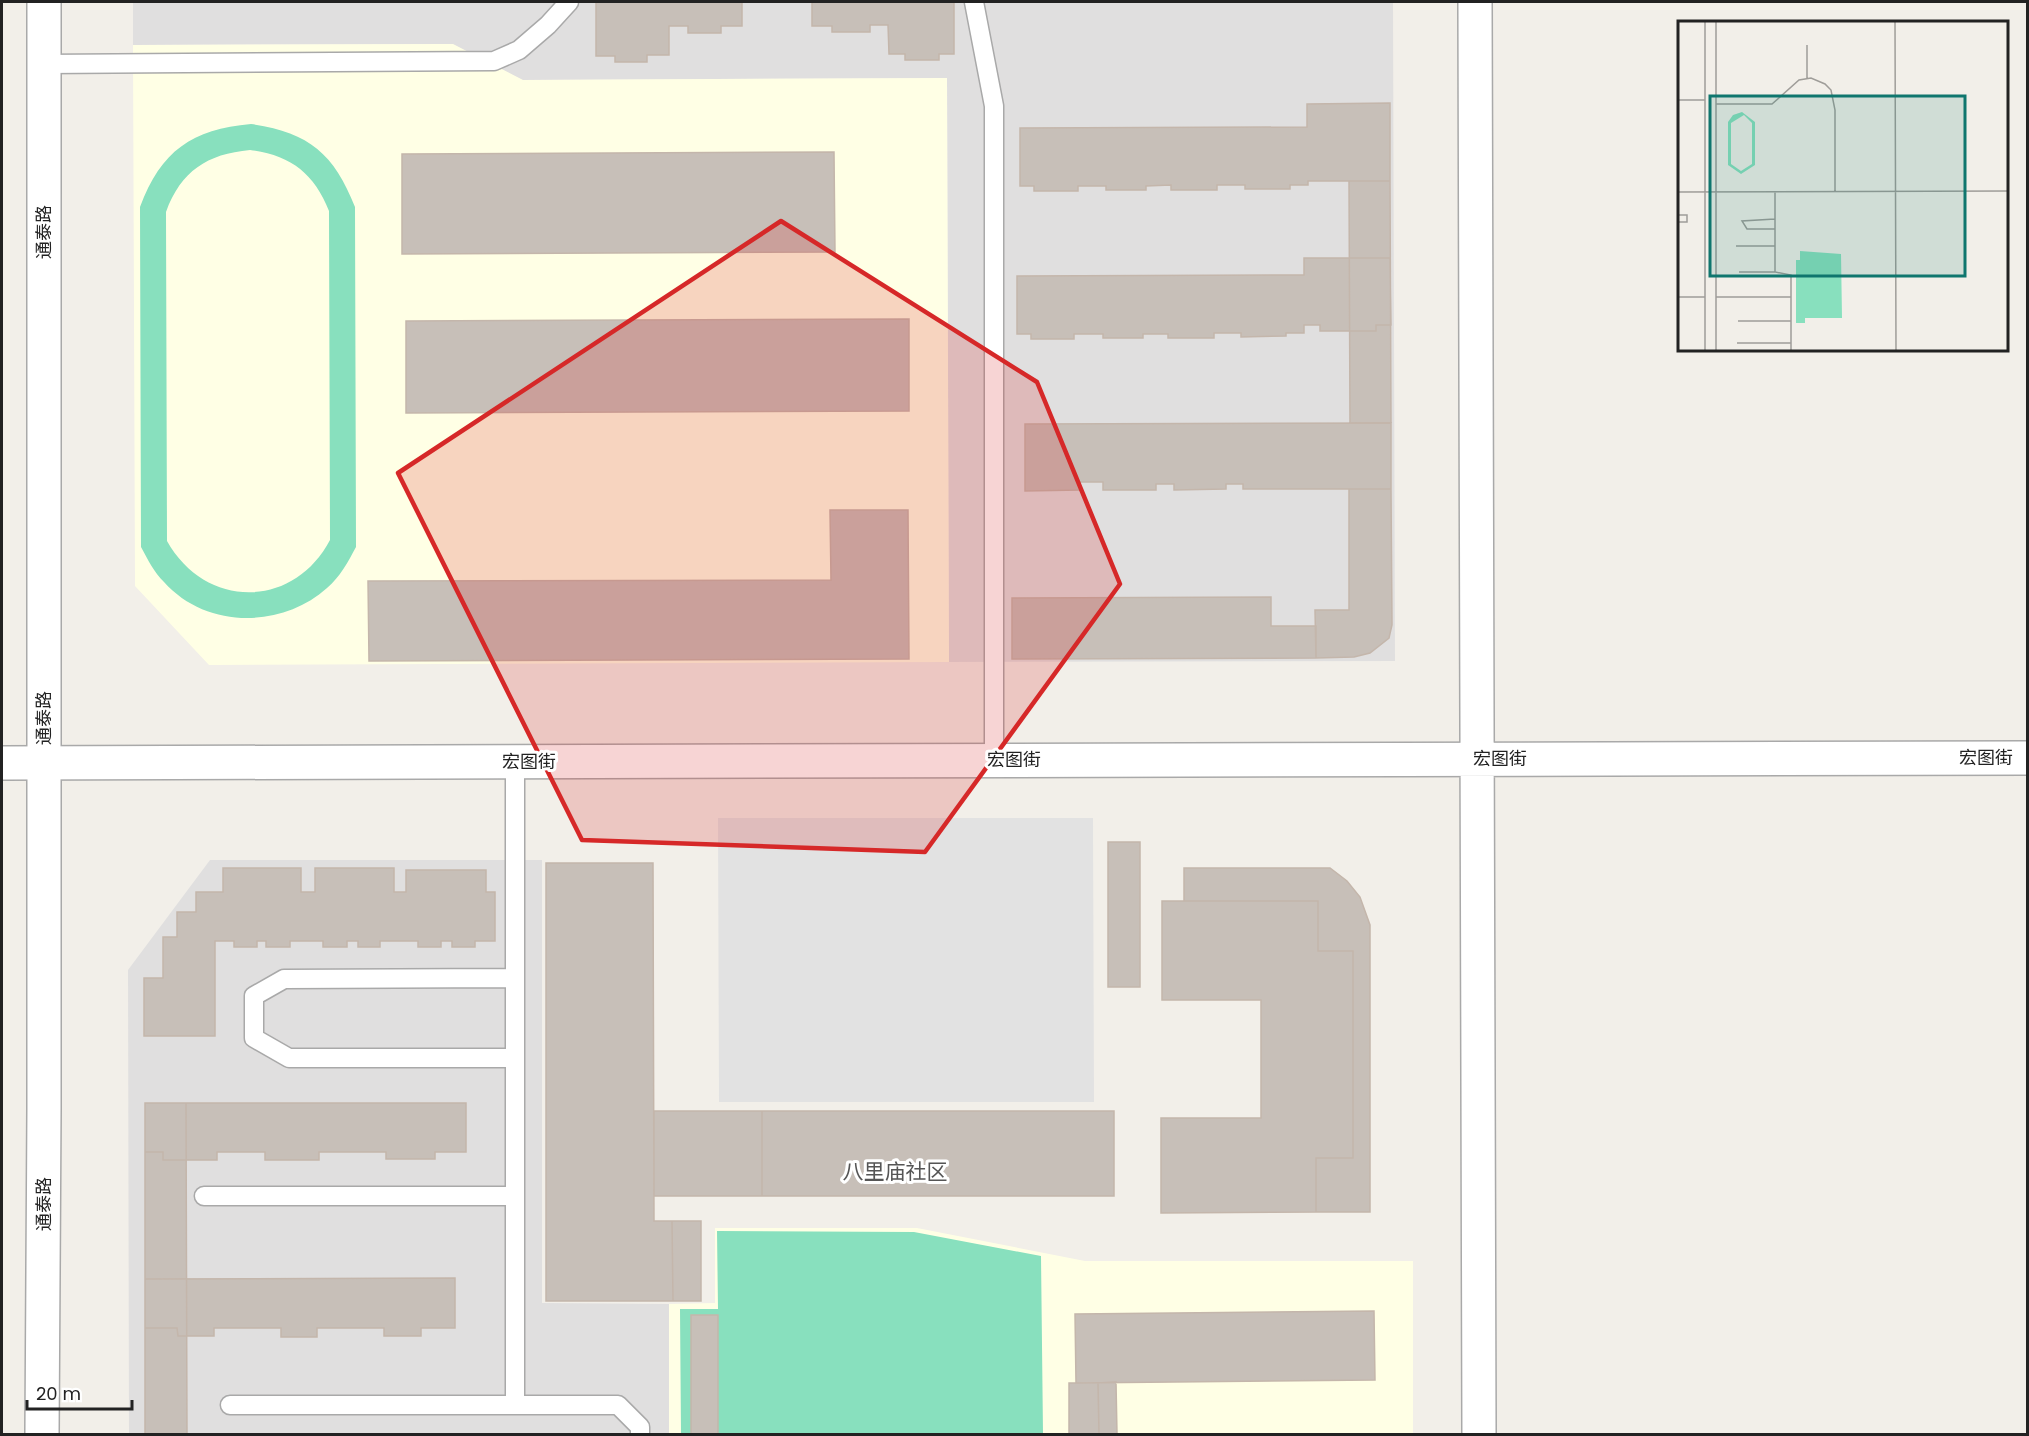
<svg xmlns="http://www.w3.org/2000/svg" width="2029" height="1436" viewBox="0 0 2029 1436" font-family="Poppins,'Noto Sans SC',sans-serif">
  <rect width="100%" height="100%" fill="#f2efe9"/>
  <path fill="#e0dfdf" d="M133,2H1393L1395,661L949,662L947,78L522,80L452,44L133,45Z
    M210,860H542V1303L669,1304V1434H129L128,970Z"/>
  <path fill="#ffffe5" d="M453,44L523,80L947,78L949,662L209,665L135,586L133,45Z
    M715,1228H917L1085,1261H1413V1434H669V1304L715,1303Z"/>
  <path fill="#88e0be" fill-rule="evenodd" d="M251,124C308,132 334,153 355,207L356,547C348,562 340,577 327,588C281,629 206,629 164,582C154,572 148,560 141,547L140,207C161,151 192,129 251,124ZM250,150C290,155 314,173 329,211L330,540C293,610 205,609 167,541L166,212C181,171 207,154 250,150Z
    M717,1231L914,1232L1041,1256L1043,1434H681L680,1309H718Z"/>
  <path fill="#e2e2e2" d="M718,818H1093L1094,1102H719Z"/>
  <path fill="#c7bfb8" stroke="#c4b6ab" stroke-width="1.5" d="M596,2H742V26H721V33H688V26H669V55H647V62H615V56H596Z
    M812,2H954V54H939V60H905V54H889L888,25H870V32H832V26H812Z
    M1390,103V181H1308V185H1290V189H1245V185H1217V190H1171V185L1146,186V190H1106V186H1078V191H1034V186H1020V128L1307,127V104Z
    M834,152L835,252L402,254V154Z
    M1349,181H1390L1391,423H1350Z
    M1304,258H1390L1391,325H1376V331H1320V325H1304V333H1286V336L1241,337V333H1214V338H1168V334H1143V338H1103V334H1074V339H1031V334H1017V276L1304,275Z
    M909,319V411L406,413V321Z
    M1391,423V489H1243V484H1226V489L1174,490V484H1156V490H1103V482H1080V490L1025,491V424Z
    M1349,489H1391L1392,625L1389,638L1370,653L1354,657L1316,658L1315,610H1349Z
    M830,510H908L909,659L369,661L368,581L831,580Z
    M1271,597V626H1316V658L1012,659V598Z
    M1108,842H1140V987H1108Z
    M546,863H653L654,1221H672L673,1301H546Z
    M223,868H301V892H315V868H394V892H406V870H486V892H495V941H475V947H452V941H441V947H418V941H380V947H358V941H347V947H323V941H290V947H266V941H257V947H234V941H215V1036H144V978H163V937H177V912H196V892H223Z
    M1184,868H1330L1347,881L1360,897L1370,925V1212H1316V1158H1353V951H1318V901H1184Z
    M1162,901H1318V951H1353V1158H1316V1212L1161,1213V1118H1261V1000H1162Z
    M145,1103H186L187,1434H145Z
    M145,1103H466V1152H435V1159H386V1152H319V1160H265V1152H217V1160H163V1152H145Z
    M654,1111H762V1196H654Z
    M762,1111H1114V1196H762Z
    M672,1221H701V1301H673Z
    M455,1278V1328H421V1336H384V1328H317V1337H281V1328H214V1336H178L177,1328H145V1279Z
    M1374,1311L1375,1380L1076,1383L1075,1314Z
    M691,1315H718V1434H691Z
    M1116,1382L1117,1434H1099L1098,1383Z
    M1069,1383H1098L1099,1434H1069Z"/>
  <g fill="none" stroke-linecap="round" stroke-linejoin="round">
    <defs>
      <path id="service" d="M974,2L994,106V760
        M44,64L494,61L519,50L548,25L569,2
        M515,762V1405H618L640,1427V1434
        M515,978L284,979L254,996V1038L289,1058H515
        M204,1196H515
        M230,1405H515"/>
      <path id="minor" d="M1475,2L1479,1434
        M2,763L2028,758"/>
      <path id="tertiary" d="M42,1434L44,1109V2"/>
    </defs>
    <use href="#service" stroke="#a9a9a9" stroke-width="21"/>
    <use href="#minor" stroke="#a9a9a9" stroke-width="36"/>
    <use href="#tertiary" stroke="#a9a9a9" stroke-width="36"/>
    <use href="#service" stroke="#fff" stroke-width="18"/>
    <use href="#minor" stroke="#fff" stroke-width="33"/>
    <use href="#tertiary" stroke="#fff" stroke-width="33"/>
  </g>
  <path fill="#d62828" fill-opacity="0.2" stroke="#d62828" stroke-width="4.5" stroke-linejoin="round" d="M781,221L1037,382L1120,584L925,852L582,840L398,473Z"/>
  <g text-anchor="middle" stroke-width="6" stroke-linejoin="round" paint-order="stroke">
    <g font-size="18" fill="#222" stroke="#fff">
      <text transform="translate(44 232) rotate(-90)" y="6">通泰路</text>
      <text transform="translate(44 718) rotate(-90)" y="6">通泰路</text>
      <text x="1986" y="764">宏图街</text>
      <text x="1500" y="765">宏图街</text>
      <text x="1014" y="766">宏图街</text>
      <text x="529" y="768">宏图街</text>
      <text transform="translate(44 1204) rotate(-90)" y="6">通泰路</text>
    </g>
    <g font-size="21" fill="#555" stroke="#fff">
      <text x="895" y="1179">八里庙社区</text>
    </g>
  </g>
  <g transform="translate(1678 21)">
    <rect width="330" height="330" fill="#f2efe9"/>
    <path d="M64,91L77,101V144L63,153L50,144V101L55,94ZM66,94L74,102V143L63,150L53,143V102ZM122,230L163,233L164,297H127V302H118V239H122Z" fill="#88e0be" fill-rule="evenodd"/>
    <path fill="none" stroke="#9f9d99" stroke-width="1.5" d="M38,1V329M217,1L218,329M129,24V57M0,79H27M38,83H94L121,59L133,57L147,63L153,69L157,89V171M0,171L330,170M97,171V251L113,254V329M0,194H9V201H0M97,198L64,200L69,208H97M58,225H97M61,251H97M0,276H27M38,276H113M60,300H113M59,322H113M27,329V1"/>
    <path fill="#0f766e" fill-opacity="0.15" stroke="#0f766e" stroke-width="3" d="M32,75H287V255H32Z"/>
    <rect width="330" height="330" fill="none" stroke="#222" stroke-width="3"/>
  </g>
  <rect width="2029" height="1436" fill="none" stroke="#222222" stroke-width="6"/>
  <path d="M27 1400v9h105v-9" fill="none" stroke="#222222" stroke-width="3"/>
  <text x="36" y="1400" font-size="18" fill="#222222" stroke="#ffffff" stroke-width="4.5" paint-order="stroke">20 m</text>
</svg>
